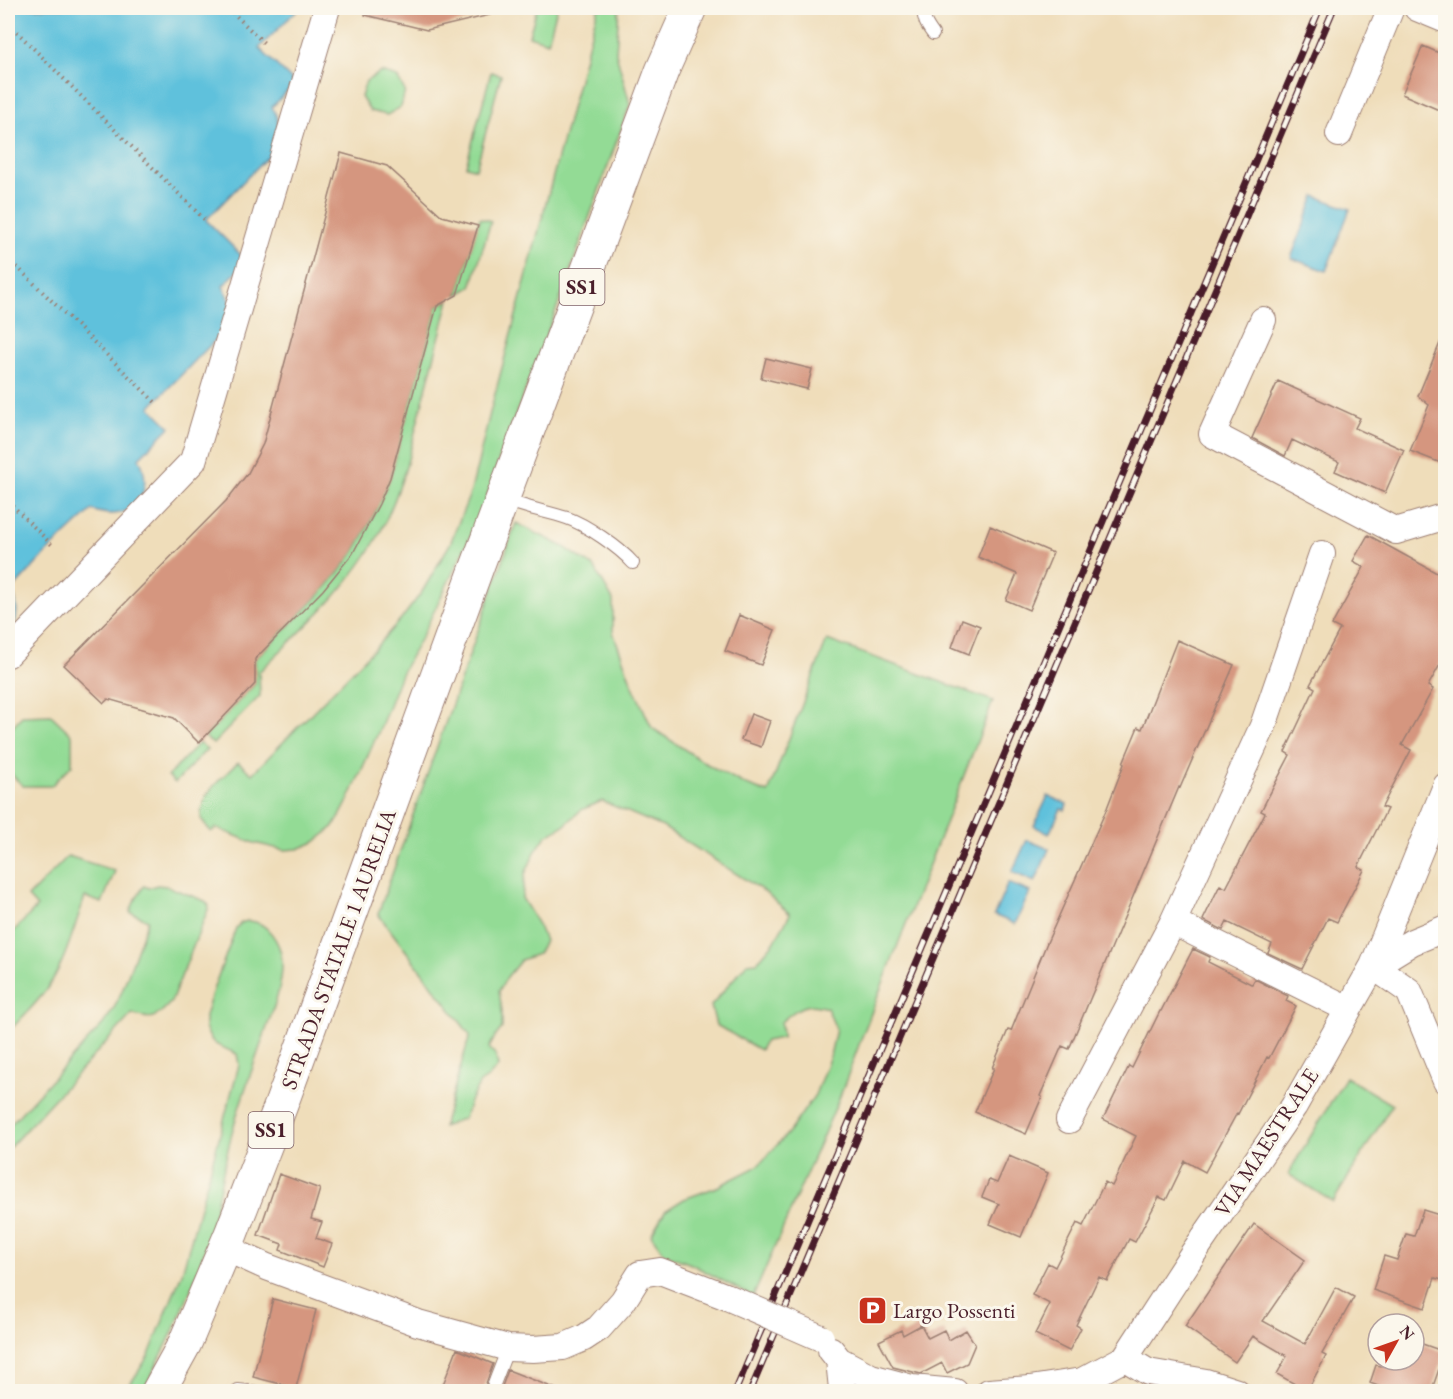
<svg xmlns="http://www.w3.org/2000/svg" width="1453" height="1399" viewBox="0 0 1453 1399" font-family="'EB Garamond',serif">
  <rect width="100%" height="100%" fill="#fbf7ec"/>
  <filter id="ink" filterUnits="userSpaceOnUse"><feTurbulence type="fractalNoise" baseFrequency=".0167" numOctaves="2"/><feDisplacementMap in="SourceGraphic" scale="12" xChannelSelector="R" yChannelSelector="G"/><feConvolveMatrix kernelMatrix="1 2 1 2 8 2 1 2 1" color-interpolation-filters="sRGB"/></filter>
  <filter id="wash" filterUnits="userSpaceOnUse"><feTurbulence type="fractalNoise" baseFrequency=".008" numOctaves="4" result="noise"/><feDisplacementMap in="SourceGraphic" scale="24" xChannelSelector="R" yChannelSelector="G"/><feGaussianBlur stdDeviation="1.35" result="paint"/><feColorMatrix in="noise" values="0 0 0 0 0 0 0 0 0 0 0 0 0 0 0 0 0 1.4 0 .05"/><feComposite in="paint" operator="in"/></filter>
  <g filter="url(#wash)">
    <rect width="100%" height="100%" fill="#efddba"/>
    <path fill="#93db95" stroke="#6e7d60" stroke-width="1.5" d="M537,8H557L548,42L529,36Z
      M598,8H619L616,53L630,104L558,305L501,453L481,515L421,638L401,674L381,726L348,801L338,820L329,831L315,842L298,849L284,850L254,843L216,828L211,832L201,819C200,792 221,780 238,762L252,774L377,646L406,613L422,592L450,544L471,491L491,409Z
      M381,72L397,77L405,91L401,107L387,115L370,111L361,97L366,81Z
      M491,72L501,75L476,169L466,166Z
      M480,218L491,221L471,287L457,295Z
      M449,300L406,467C398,492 389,517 376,540C347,591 300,631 259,672L260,696L213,744L205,737L255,684V659C289,625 326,592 353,553C368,530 379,503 390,478L437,306Z
      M516,523L564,547L594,567L613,600V632L632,684L652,728L705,763L746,785L768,793L827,640L993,701L863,1034L839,1099L753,1297L691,1264L665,1254L651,1235L665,1211L684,1199L717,1187L758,1166L789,1132L815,1095L830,1056L836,1029L827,1008C806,1001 797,1008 781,1022L782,1038L765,1041L760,1050L716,1025L711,1006L747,963L757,962L774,942L790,914L765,892L663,827L602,801L581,810L565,825L546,836L535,852L525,874L522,898L539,926L545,941L538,954L521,960L507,977L499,991L502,1011V1028L495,1037L489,1048L495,1054L498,1066L489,1077L480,1083L471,1099L464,1118L443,1127L470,1035L378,914Z
      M51,715L72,735V765L51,786H23L8,771V731L22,716Z
      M199,743L207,749L175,783L168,776Z
      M68,856L115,871L102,903L85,897C74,927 66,961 48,987C37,1004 21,1018 8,1032V937L37,907L28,897Z
      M157,885L166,886L205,901L208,904L209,907L171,1002C156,1019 153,1021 132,1014L8,1149V1127L103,1024L113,1010L122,991L148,920L130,912L134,902L144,886L149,888Z
      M247,921C267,920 281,943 282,961C283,984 274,1007 267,1027C256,1059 244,1090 235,1122C221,1170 216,1221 199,1268C184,1310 164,1352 143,1391L125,1392L149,1355L182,1273L239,1065L237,1054L215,1044L210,1038L205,1028V1016L214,987L236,928L241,923Z
      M1346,1077L1392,1105L1333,1202L1288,1174Z"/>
    <path fill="#5ec1dc" stroke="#547084" stroke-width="1.5" d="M8,8H299L259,48L295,83L272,107L276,115L278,124V134L273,151L206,220L247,261L223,286L231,304L229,326L150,407L170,427L139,458C157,494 130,525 92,510L53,546L12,590C19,606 19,621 8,635Z
      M1315,196L1350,209L1326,271L1291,258Z
      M1048,796L1067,804L1065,810L1061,809L1049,834L1034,826Z
      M1027,840L1049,849L1035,882L1012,872Z
      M1008,883L1030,892L1015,924L994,915Z"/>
    <g id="blocks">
      <path fill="#d5967f" d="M366,8H489L490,15L427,30L365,15Z
        M1423,46L1446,56V113L1402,94Z
        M341,153L387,166L442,216L478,226L457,295L437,306L390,478L379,504L353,553L323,590L255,659V684L199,743L174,718L108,699L104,703L64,665L226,501L248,473L263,444Z
        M1445,331H1446V465L1410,451L1429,405L1418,396Z
        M766,358L812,369L807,389L761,378Z
        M1278,381L1360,418L1355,428L1404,450L1385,493L1335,471L1339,462L1292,440L1285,456L1252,438Z
        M990,526L1053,553L1029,610L1006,600L1017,574L978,557Z
        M1368,535L1446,578V654L1428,686L1433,689L1402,745L1411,750L1382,807L1387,809L1358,867L1364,870L1337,922L1328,918L1302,969L1268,953L1272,944L1227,922L1223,930L1203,920L1220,885L1226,888L1265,813L1261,811L1290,755L1285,752L1315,688L1310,685L1340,629L1332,625L1364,567L1353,561Z
        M739,615L775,630L761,665L725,651Z
        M962,619L980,626L969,654L952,647Z
        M1177,640L1234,665L1218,702H1217L1180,788L1179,787L1069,1049L1062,1046L1040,1096L1042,1097L1026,1134L975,1112L994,1068H992L1008,1030L1011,1031L1046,945L1107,808L1124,764L1123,763L1138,727L1142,729Z
        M751,714L770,721L761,747L741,740Z
        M1193,949L1210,957L1208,962L1251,984H1252L1255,979L1288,996L1286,1001L1296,1006L1269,1058L1267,1057L1238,1114L1237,1113L1205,1172L1185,1161L1166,1200L1159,1197L1135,1242L1129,1239L1107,1281L1099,1277L1076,1325L1081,1328L1069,1351L1035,1334L1050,1304L1032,1295L1048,1263L1055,1267L1077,1223L1083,1226L1105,1182L1112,1186L1136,1136L1103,1119L1129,1066L1132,1068L1160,1011H1161Z
        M1009,1156L1048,1173L1021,1237L990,1224L999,1204L982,1197L989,1180L997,1183Z
        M279,1174L320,1189L311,1219L322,1222L316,1238L332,1244L323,1267L280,1250L282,1244L258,1235Z
        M1423,1210L1446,1217V1269L1442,1280L1435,1278L1425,1308L1373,1290L1384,1256L1397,1260L1406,1234L1414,1236Z
        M1254,1224L1305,1260L1263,1321L1305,1344L1336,1287L1354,1297L1322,1354L1326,1356L1307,1391L1277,1374L1287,1356L1253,1336L1235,1362L1185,1326Z
        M273,1299L316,1310L296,1388L253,1377Z
        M921,1325L928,1338L944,1330L949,1340L966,1330L975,1344L967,1363L947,1373L942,1363L921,1374L893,1367L879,1341L901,1330L903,1335Z
        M1414,1341L1445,1352L1431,1392H1394L1370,1383L1376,1365L1381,1366L1384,1360H1414Z
        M457,1349L493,1364L483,1392H440Z
        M508,1370L559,1390V1392H500Z"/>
    </g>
  </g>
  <g filter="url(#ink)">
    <use href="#blocks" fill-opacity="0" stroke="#9c7e72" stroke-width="1.5"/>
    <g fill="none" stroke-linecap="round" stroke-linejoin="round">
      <defs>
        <path id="lane" d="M924,8C922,18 927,26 933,34
          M504,499C524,508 546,511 567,518C585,524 620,548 633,563
          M236,1392L238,1390L257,1392
          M491,1392L508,1348"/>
        <path id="street" d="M1417,8L1446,20
          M1339,134L1391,8
          M1263,320L1212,434L1396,531L1446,516
          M8,654L193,461L327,8
          M1173,922L1348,1009
          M1446,928L1412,942L1373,966L1409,991L1446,1081
          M1069,1120L1173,922L1263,726L1322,554
          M225,1248L267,1267L418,1323L508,1348L533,1349L563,1347L584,1338L599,1328L623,1301L640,1274L660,1271L727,1297
          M831,1350L839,1360L842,1389L844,1392
          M1125,1358L1148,1372L1206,1382L1237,1392
          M839,1360L871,1377L912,1388L955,1392
          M989,1392L1030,1389L1082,1381L1125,1358L1192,1255L1294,1106L1373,966L1446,786"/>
        <path id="primary" d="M158,1392L185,1343L231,1234L281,1105L477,567L662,71L690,8"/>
      </defs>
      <use href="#lane" stroke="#9c7e72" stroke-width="14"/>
      <use href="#street" stroke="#9c7e72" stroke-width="28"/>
      <use href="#primary" stroke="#9c7e72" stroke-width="35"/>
      <path stroke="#9c7e72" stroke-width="4" stroke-dasharray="1.5 4.5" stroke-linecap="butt" d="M228,8L264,43
        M8,23L205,220
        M8,258L155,402
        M8,501L53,546"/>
      <use href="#lane" stroke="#fff" stroke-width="12"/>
      <use href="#street" stroke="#fff" stroke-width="26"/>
      <use href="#primary" stroke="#fff" stroke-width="33"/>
      <defs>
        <path id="rail" d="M735,1392L1320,8
          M750,1392L1334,8"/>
      </defs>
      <use href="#rail" stroke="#4a1f2b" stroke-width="7"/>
      <use href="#rail" stroke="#fbf7ec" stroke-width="4.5" stroke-dasharray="14" stroke-linecap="butt"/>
      <defs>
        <path id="street-bridge" d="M727,1297L821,1338"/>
      </defs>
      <use href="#street-bridge" stroke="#9c7e72" stroke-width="28" stroke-linecap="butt"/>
      <use href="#street-bridge" stroke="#fff" stroke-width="26"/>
    </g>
  </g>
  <defs>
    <symbol id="parking-square" viewBox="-11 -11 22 22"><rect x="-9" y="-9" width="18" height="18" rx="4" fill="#c8321e" stroke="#fbf7ec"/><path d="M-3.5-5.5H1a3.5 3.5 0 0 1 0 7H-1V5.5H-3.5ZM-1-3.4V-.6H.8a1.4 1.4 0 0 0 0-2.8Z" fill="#fff"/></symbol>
  </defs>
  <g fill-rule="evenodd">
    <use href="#parking-square" x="856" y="1294" width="33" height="33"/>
  </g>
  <g text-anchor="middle" stroke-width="6" stroke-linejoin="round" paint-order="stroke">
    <g fill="#fbf7ec" stroke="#7f6065" stroke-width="1.5">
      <rect x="559.5" y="269" width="45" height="36" rx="4.5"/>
      <rect x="248.5" y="1112" width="45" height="36" rx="4.5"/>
    </g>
    <g font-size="21" font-weight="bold" fill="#4a1f2b">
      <text x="582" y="294">SS1</text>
      <text x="271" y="1137">SS1</text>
    </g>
    <g font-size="22" fill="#4a1f2b" stroke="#fbf7ec">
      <text transform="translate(338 949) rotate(-70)" y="8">STRADA STATALE 1 AURELIA</text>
      <text transform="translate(1266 1142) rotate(-57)" y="8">VIA MAESTRALE</text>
    </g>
    <g font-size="22" fill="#4a1f2b" stroke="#fbf7ec" text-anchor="start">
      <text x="893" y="1318">Largo Possenti</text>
    </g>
  </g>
  <rect width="1453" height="1399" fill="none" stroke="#fbf7ec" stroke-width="30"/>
  <g transform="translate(1396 1342) rotate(50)"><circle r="28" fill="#fbf7ec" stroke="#b4a19f" stroke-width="1.5"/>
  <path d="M0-4.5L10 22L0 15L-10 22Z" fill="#c8321e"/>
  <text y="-9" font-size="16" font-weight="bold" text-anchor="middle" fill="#4a1f2b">N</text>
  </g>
</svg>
